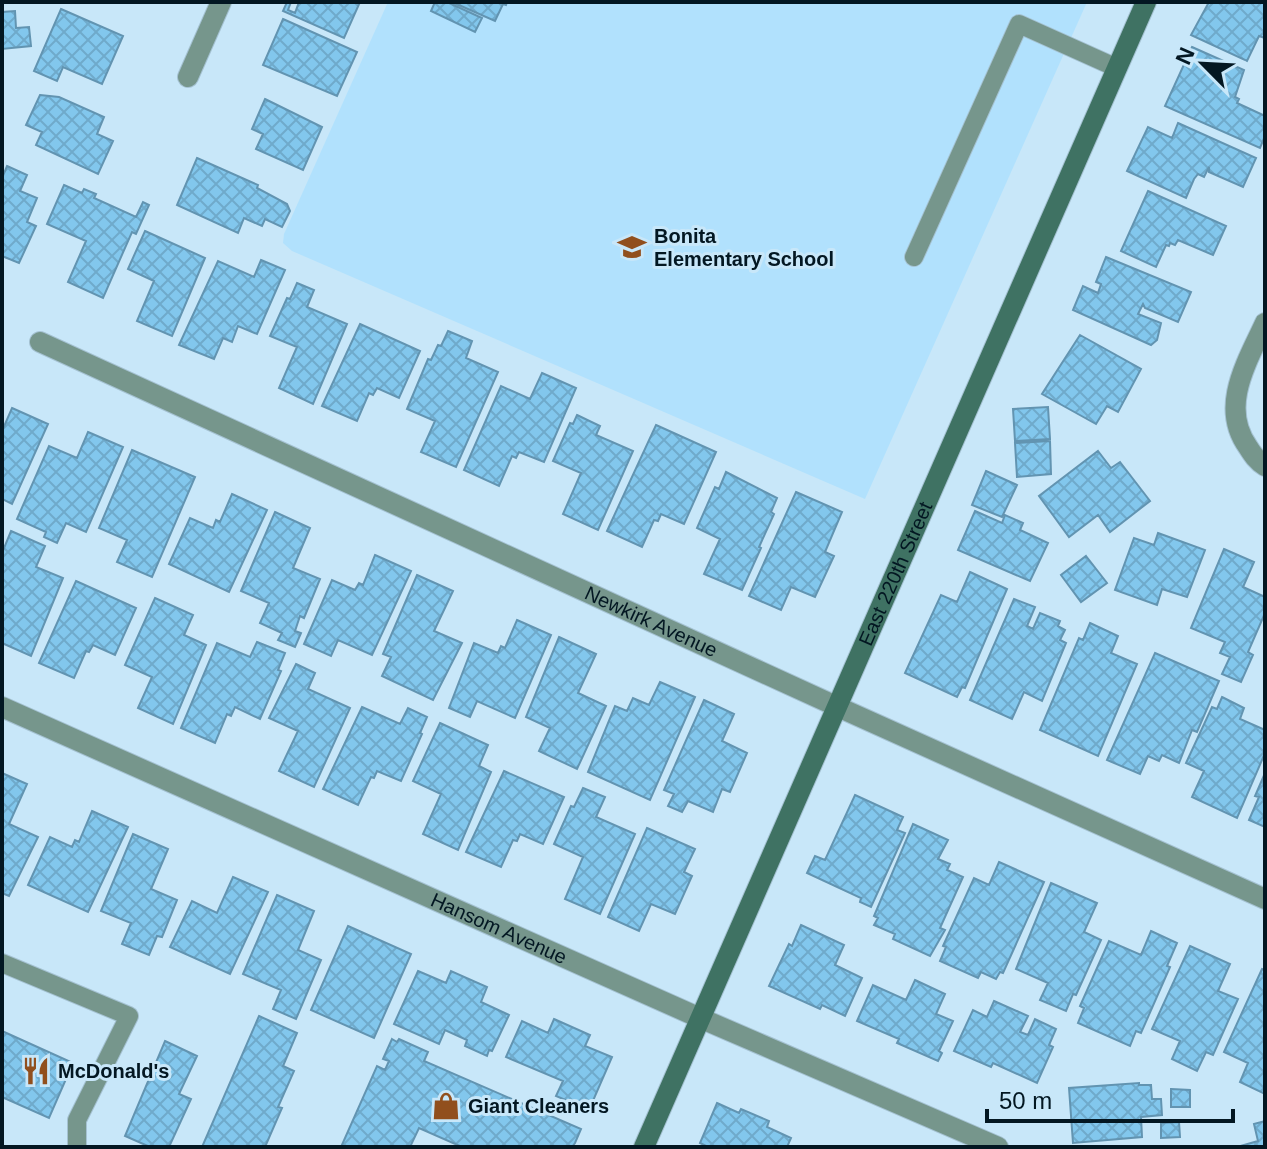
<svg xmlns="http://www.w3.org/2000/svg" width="1267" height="1149" viewBox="0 0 1267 1149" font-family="Helvetica,sans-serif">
  <defs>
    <pattern id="building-cross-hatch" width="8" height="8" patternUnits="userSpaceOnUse" patternTransform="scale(2)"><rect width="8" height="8" fill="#82c7ed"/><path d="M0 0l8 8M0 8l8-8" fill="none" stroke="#6faacb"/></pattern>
  </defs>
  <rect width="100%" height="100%" fill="#c8e7f9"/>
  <path fill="#b1e1fd" d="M388,2H1087L865,499L292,251L283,243L284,234Z"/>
  <path fill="url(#building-cross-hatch)" stroke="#6294b1" stroke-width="2" d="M287,2H291L288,10L295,13L299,2H360L344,38L283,11Z
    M435,2H447L482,18L475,32L431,11Z
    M452,2H507L506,5L503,4L495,21Z
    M1209,2H1265V38L1259,36L1247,61L1191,35Z
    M61,9L123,36L102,84L63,67L57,81L34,71Z
    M15,11L16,28L29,27L31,46L2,49V12Z
    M283,19L357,52L337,96L263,65Z
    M1192,47L1244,70L1235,97L1239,99L1237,103L1265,116V136L1260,148L1165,106Z
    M40,95L59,97L104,117L97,134L113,141L98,174L36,145L42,132L26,125Z
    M265,99L322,127L303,170L256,149L263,134L252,129Z
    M1178,123L1256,158L1243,187L1209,172V167L1204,177L1198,174L1194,179L1186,198L1127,171L1148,127L1172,138Z
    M197,158L258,185L257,188L287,204L290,211L282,227L265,219L262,226L244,218L238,233L177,205Z
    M7,166L27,175L20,191L37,198L27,222L36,226L19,263L2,256V178Z
    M64,185L82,193L84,189L96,194L94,198L136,217L143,202L149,205L136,234L132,232L103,298L68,282L86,241L47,224Z
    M1148,191L1226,226L1213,255L1178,240L1175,245L1170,243L1169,246L1166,245L1156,267L1121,251Z
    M145,231L205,258L172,336L137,321L154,281L128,269Z
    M1106,257L1191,292L1178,322L1145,308L1143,304L1138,314L1161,323L1157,340L1151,345L1073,310L1083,286L1098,293L1101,284L1096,282Z
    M261,260L285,270L257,334L238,326L232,342L223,338L214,359L179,345L218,261L254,277Z
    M297,283L314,290L307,307L347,324L313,404L279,388L297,347L270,336L287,298L290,299Z
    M360,324L420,351L399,398L377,388L373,395L369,393L357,421L322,406Z
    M448,331L472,341L466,358L498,372L456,467L421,452L435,421L407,409L428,359L431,360L438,345L441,346Z
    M1080,335L1141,369L1118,412L1107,406L1096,424L1042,394Z
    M542,373L576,388L544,462L519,452L516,458L512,456L499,486L464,470L501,386L530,399Z
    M1048,407L1050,439L1015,441L1013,409Z
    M12,408L48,424L12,504L2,499V431Z
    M577,415L600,426L596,435L633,451L598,530L563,514L581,473L553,461L570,423L573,424Z
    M656,425L716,452L684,524L661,514L658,521L654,520L642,547L607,531Z
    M88,432L123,447L86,532L66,523L57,543L44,537L46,532L17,519L49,446L77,458Z
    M1050,441L1051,474L1017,477L1015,443Z
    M132,450L195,477L152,577L117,562L127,540L99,528Z
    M1098,451L1111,468L1120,462L1150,501L1110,532L1098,515L1069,537L1039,496Z
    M986,471L1017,485L1002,517L972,505Z
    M726,472L777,498L771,512L774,514L759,547L761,548L742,590L704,574L720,539L697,528L715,487L719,489Z
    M796,492L842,512L825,552L834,556L815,597L791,587L781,610L749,596Z
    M232,494L267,510L229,592L169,564L190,518L213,528L216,520L220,522Z
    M975,511L1002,523L1005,515L1023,523L1020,530L1048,543L1030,581L958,550Z
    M275,512L310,528L293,568L320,579L304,618L300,616L295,631L301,633L295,647L278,640L282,633L260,623L269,603L241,591Z
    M11,531L45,546L36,567L63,578L31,656L2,643V553Z
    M1158,533L1205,550L1187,597L1162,589L1157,605L1115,590L1134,538L1154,545Z
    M1224,549L1254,562L1243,587L1265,597V613L1248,652L1253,655L1241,682L1222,674L1230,657L1220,653L1225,642L1191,628Z
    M375,555L411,571L372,655L338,640L331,656L304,644L332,580L355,590L359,583L363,585Z
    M1086,556L1107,583L1081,602L1061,575Z
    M970,572L1007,589L965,688L962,687L957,697L905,673L941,595L957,602Z
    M417,575L453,591L434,631L462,643L433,700L382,676L391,657L383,654Z
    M76,581L136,608L115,655L93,645L89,652L86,651L74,678L39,663Z
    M155,598L193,615L184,635L206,645L173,724L138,708L152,677L125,665Z
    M1014,599L1035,607L1027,626L1033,629L1040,613L1060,621L1058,626L1065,630L1060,640L1066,643L1042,701L1024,692L1012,719L970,700Z
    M517,620L551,635L515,718L477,701L470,717L449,708L474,643L498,653L501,646L505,648Z
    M1090,623L1118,636L1111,653L1137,664L1098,756L1040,730L1079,638L1083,640Z
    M559,637L596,654L578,693L606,706L577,769L539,751L550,728L526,717Z
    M257,642L285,653L278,670L281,671L260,719L235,707L231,716L227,714L215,743L181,728L217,643L250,657Z
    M1155,653L1219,681L1197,732L1192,730L1179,763L1162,755L1159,761L1148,756L1140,774L1107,760Z
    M296,664L315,673L308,689L350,708L314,787L279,771L298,731L269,718Z
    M660,682L695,697L650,800L588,772L615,706L627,711L633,698L649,705Z
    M1222,697L1244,708L1240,719L1265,730V753L1237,818L1192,797L1204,771L1186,763L1212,707L1217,709Z
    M704,700L734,714L722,741L747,753L730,792L722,789L713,812L688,801L682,812L668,806L674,794L664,790Z
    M362,707L400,724L408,708L427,717L420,733L422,734L401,781L377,771L374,778L371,777L358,805L323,789Z
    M440,723L488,745L479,766L491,772L458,850L423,834L441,794L413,781Z
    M504,771L564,797L543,844L520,834L517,841L513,840L501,867L466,852Z
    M2,773L27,784L9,824L38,837L9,896L2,893Z
    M1265,773V827L1249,820L1259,797L1255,796Z
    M583,788L605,797L596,817L635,834L600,914L565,899L583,857L554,844L571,806L574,807Z
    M855,795L903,817L897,830L905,833L871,907L860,902L861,898L807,873L815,856L825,860Z
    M92,811L128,827L88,912L28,885L50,837L72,847L75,840L79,842Z
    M913,824L948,840L938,859L950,864L947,870L963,877L940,928L945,930L930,956L893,939L895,934L874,925L878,918L874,916Z
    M647,828L695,849L684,872L692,876L675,914L651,904L639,931L608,917Z
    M133,834L168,849L151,889L177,900L162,937L157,936L149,955L122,944L131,923L101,911Z
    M999,862L1044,882L1003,973L1000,972L996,979L981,972L978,978L940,961L946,947L943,946L974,878L989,885Z
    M233,877L268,892L230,974L170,947L192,901L217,913Z
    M1051,883L1097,903L1084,932L1101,940L1076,995L1073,994L1066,1011L1040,1000L1048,983L1016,969Z
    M277,895L314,911L298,950L321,960L296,1019L273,1009L281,990L243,974Z
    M801,925L844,945L835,965L862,978L845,1016L822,1005L820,1009L769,986L789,944L792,946Z
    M348,926L411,954L374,1038L311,1010Z
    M1151,931L1177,943L1167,966L1170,967L1141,1033L1136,1031L1130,1046L1078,1023L1084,1008L1080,1006L1109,941L1141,955Z
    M1190,946L1230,964L1218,991L1238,999L1213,1055L1206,1052L1197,1071L1172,1059L1180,1041L1152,1029Z
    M1262,969L1265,970V1094L1240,1082L1248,1063L1224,1052Z
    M418,971L446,983L451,971L487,987L481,1002L509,1015L492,1051L489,1050L487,1056L465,1046L467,1040L445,1030L439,1044L394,1024Z
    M915,980L945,994L936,1014L953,1021L939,1051L942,1053L938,1061L897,1043L899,1039L857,1021L873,985L906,1000Z
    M994,1001L1028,1016L1020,1032L1028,1035L1035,1019L1056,1029L1049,1045L1053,1047L1037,1083L993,1063L991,1067L954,1051L973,1010L987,1017Z
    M259,1016L297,1033L283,1066L294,1071L278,1107L282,1108L265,1147H202Z
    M554,1019L590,1035L585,1046L612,1057L589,1110L556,1096L563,1081L506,1057L522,1021L548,1033Z
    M2,1031L73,1063L49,1118L2,1097Z
    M392,1039L397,1042L399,1039L428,1052L424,1061L581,1129L575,1143L572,1147H462L419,1128L410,1147H341L377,1066L385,1070L389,1061L383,1059Z
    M165,1041L197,1056L179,1094L191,1099L169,1147H150L125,1136Z
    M1139,1083V1085H1151L1152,1099H1161L1162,1115L1141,1117L1142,1137L1073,1143L1069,1088Z
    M1171,1089L1190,1090V1107H1171Z
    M717,1103L739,1113L741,1109L769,1121L767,1127L791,1138L787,1147H708L700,1143Z
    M1265,1121V1147H1237L1258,1141L1254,1124Z
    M1179,1122L1180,1137L1161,1138V1123Z"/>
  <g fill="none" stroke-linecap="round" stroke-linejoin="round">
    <defs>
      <path id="lane" d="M914,257L1019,24L1117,68
        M2,963L129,1016L77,1120V1147"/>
      <g id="street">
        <path d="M188,77L221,2"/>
        <path d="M1265,323C1247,362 1219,407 1248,447C1253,455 1257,461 1265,466"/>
        <path id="s1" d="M40,342L838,707L1265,899"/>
        <path id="s2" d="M2,707L700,1018L998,1147"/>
      </g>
      <g id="secondary">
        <path id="s3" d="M644,1147L1146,2"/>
      </g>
    </defs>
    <use href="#lane" stroke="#a5c2d2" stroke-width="20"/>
    <use href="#street" stroke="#a5c2d2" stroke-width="22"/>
    <use href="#secondary" stroke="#a5c2d2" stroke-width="22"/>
    <use href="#lane" stroke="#76968c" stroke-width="18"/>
    <use href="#street" stroke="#76968c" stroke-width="20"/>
    <use href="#secondary" stroke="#3f7263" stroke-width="20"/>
  </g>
  <defs>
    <symbol id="school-bare" viewBox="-9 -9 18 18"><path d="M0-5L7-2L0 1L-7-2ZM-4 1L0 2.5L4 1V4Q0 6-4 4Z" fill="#914f1d" stroke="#c8e7f9" stroke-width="2.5" paint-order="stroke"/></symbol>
    <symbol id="restaurant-bare" viewBox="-9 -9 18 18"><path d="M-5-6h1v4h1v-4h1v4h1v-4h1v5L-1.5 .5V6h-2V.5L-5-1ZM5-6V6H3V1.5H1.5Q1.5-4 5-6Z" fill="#914f1d" stroke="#c8e7f9" stroke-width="2.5" paint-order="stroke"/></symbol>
    <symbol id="shop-bare" viewBox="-9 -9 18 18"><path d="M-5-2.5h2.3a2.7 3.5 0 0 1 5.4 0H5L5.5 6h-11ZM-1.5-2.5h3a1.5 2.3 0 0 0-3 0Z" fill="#914f1d" stroke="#c8e7f9" stroke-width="2.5" paint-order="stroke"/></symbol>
  </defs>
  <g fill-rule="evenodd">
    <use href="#school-bare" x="612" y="227" width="40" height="40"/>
    <use href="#restaurant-bare" x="16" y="1051" width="40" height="40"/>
    <use href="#shop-bare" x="426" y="1086" width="40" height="40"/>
  </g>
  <g text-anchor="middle" stroke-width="6" stroke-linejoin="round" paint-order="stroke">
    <g font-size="20" font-weight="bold" fill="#031722" stroke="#c8e7f9" text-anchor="start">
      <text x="654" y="243">Bonita<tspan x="654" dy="23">Elementary School</tspan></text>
      <text x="58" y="1078">McDonald's</text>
      <text x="468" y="1113">Giant Cleaners</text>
    </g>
    <g font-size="20" fill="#031722" stroke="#c8e7f9">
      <text dy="7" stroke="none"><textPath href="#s3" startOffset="626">East 220th Street</textPath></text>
      <text dy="7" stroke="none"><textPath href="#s1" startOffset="672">Newkirk Avenue</textPath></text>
      <text dy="7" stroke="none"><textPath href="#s2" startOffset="544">Hansom Avenue</textPath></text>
    </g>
  </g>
  <rect width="1267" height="1149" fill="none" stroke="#031722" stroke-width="8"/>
  <g transform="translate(1203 64) rotate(294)" stroke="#c8e7f9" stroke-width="6" paint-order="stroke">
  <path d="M0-6L14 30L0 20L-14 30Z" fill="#031722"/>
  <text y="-12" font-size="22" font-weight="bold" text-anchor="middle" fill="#031722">N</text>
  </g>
  <path d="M987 1109v12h246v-12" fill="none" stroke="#031722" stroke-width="4"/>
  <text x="999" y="1109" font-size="24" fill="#031722" stroke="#c8e7f9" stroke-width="6" paint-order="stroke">50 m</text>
</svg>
